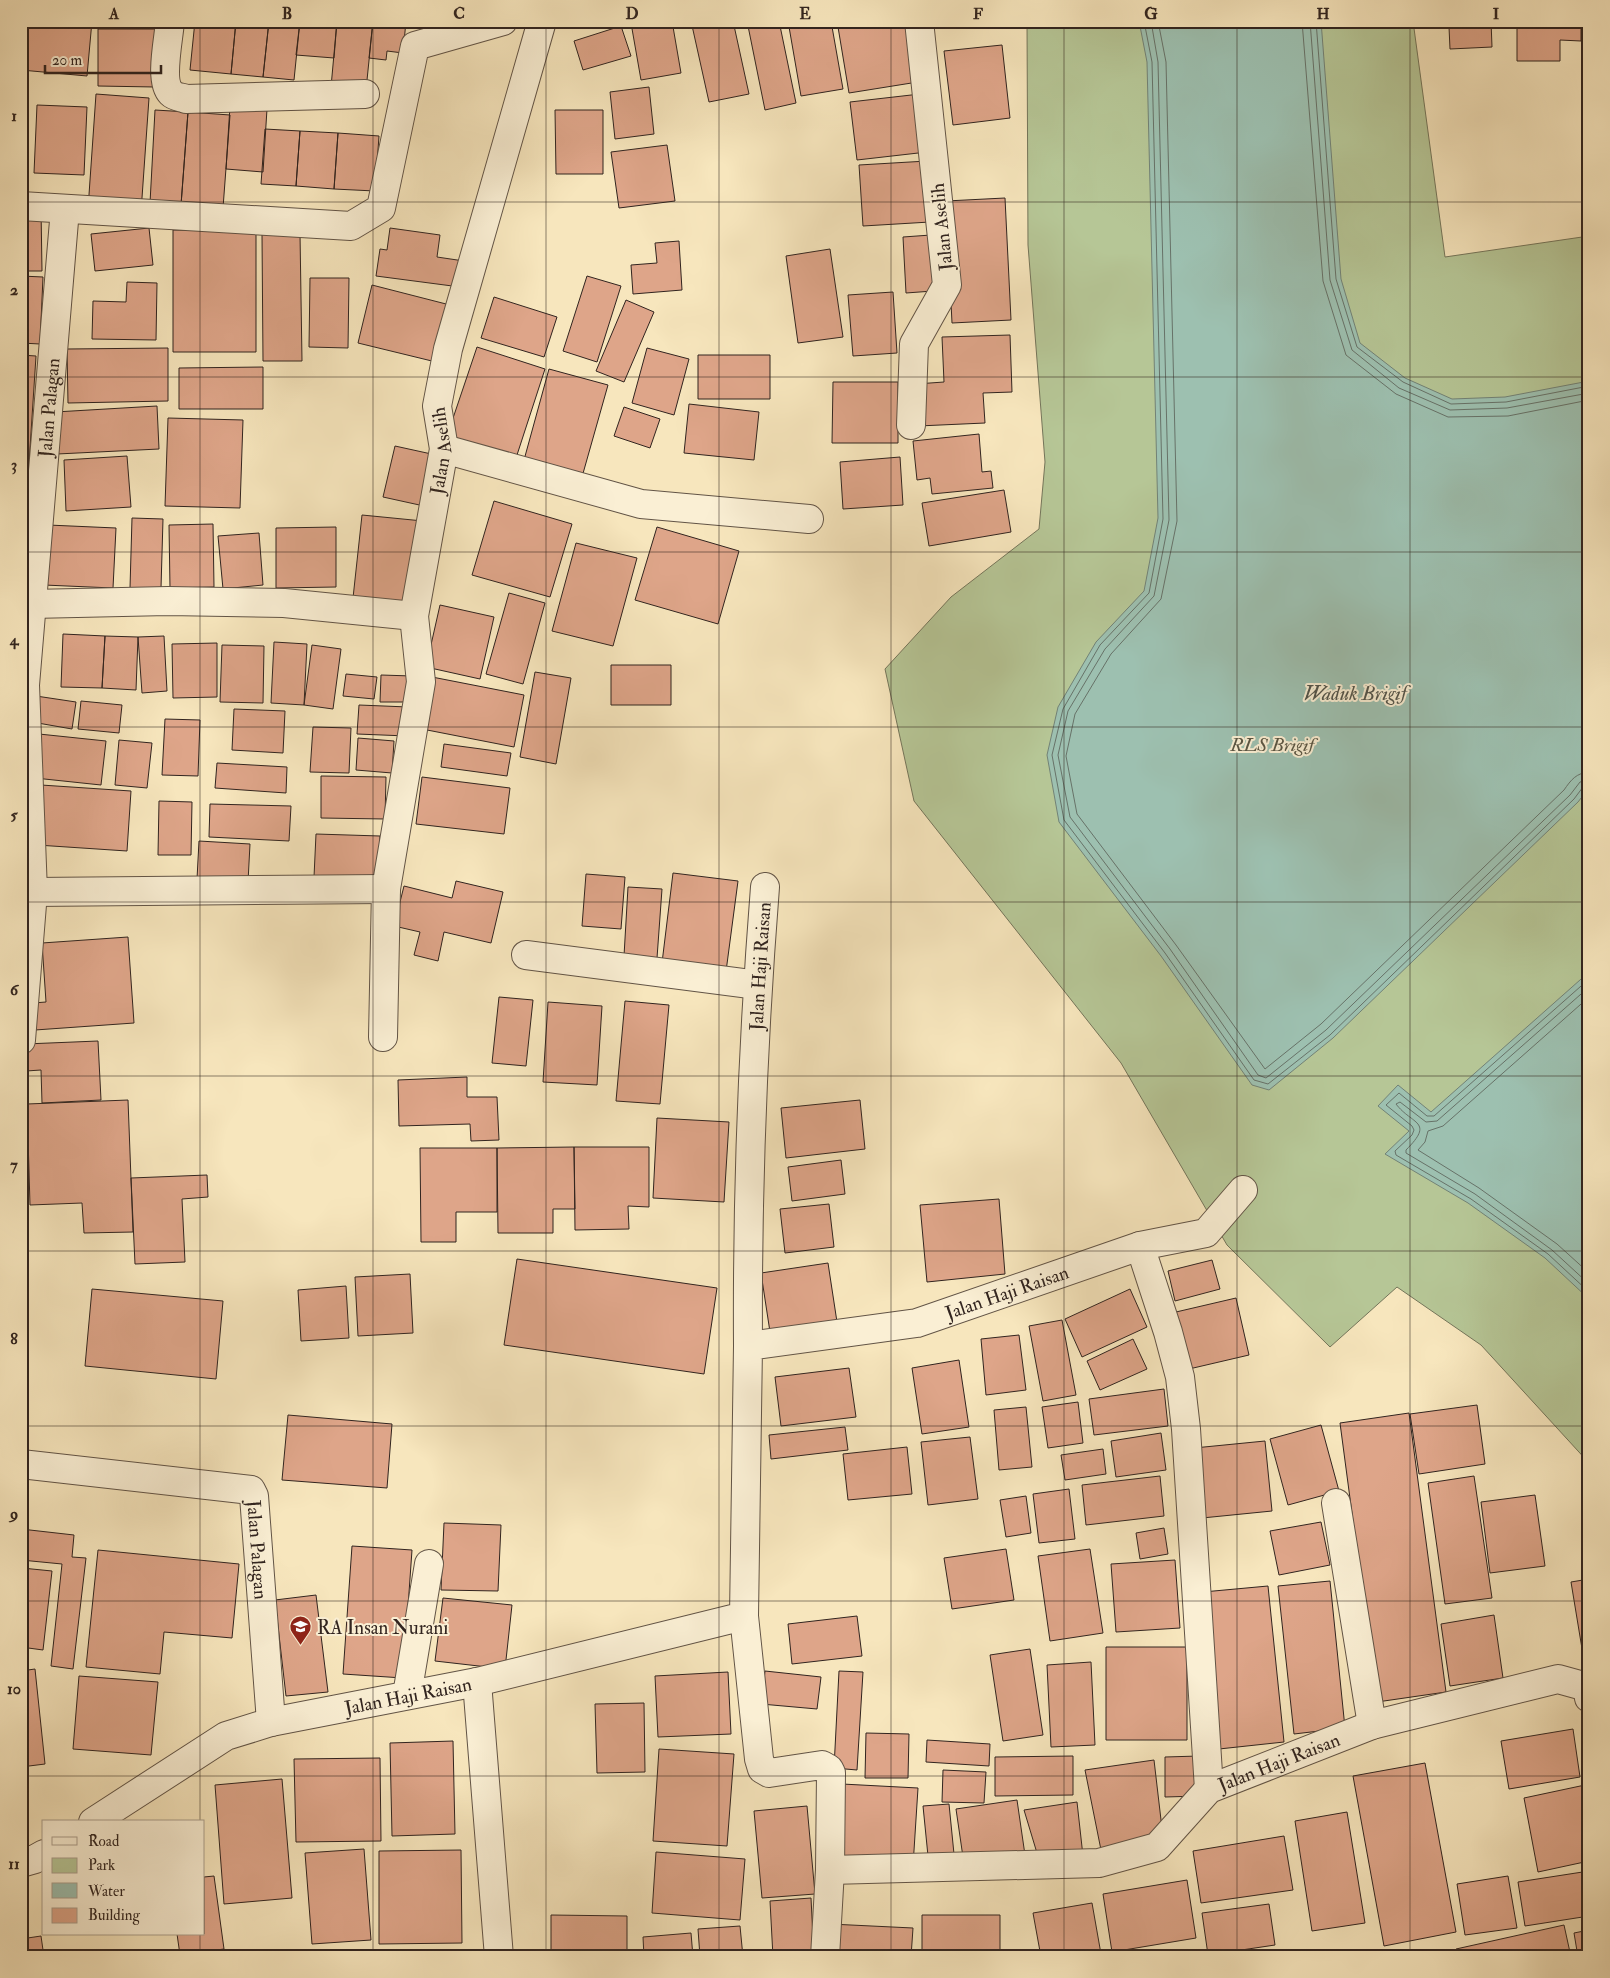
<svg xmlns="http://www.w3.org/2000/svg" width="1610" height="1978" viewBox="0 0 1610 1978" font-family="'IM FELL Double Pica',serif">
  <rect width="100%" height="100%" fill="#f7e6bd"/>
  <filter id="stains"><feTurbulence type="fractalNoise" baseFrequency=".004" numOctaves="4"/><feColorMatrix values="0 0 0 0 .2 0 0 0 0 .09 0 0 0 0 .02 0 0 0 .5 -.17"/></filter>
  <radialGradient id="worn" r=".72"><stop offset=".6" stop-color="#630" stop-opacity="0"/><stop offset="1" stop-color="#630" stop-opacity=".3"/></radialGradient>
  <path fill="#b6c696" stroke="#74755a" d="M1027,21H1413L1445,257L1589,236V1463L1481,1345L1397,1287L1330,1347L1227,1245L1121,1063L914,801L885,669L951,597L1039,529L1045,462L1028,245Z"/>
  <path fill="#9dc0b0" stroke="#728276" d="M1139,21H1321L1341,279L1360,343L1405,378L1452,399L1505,397L1589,381V788L1578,802L1333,1038L1269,1090L1252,1085L1161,956L1059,822L1047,755L1058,707L1096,642L1144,591L1158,518L1147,62Z
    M1589,972V1299L1545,1258L1468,1203L1385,1154L1409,1131L1378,1106L1398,1085L1431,1112Z"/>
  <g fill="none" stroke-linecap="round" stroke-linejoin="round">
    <path stroke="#677268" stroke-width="1" d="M1144,21L1152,62L1163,519L1149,593L1100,645L1063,709L1052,755L1064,820L1165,953L1254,1080L1268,1084L1330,1035L1574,799L1583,787L1589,786
      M1151,21L1158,62L1169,520L1154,596L1105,649L1068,711L1058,755L1070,817L1170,949L1258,1075L1266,1078L1326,1030L1570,795L1580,782L1589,780
      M1158,21L1166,62L1177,521L1161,599L1111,654L1075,714L1066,756L1077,814L1176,945L1265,1069L1321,1024L1564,790C1571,780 1576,773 1589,772
      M1302,21L1323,281L1346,355L1396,394L1448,417L1508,416L1589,400
      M1310,21L1330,280L1352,350L1399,388L1450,410L1507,408L1589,393
      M1316,21L1336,279L1357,347L1403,382L1451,404L1506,402L1589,386
      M1589,979L1434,1116H1427L1399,1093L1386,1105L1412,1126L1414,1130L1412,1135L1395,1151L1396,1155L1471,1199L1548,1254L1589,1292
      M1589,987L1437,1121L1426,1122L1400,1102L1396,1104C1412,1125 1435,1121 1406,1150V1153L1475,1194L1552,1250L1589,1284
      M1589,997L1443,1126L1428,1131L1425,1142L1418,1150L1479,1188L1557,1244L1589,1273"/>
  </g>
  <path fill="#dea589" stroke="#31241f" d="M21,21H92L87,76L21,70Z
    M195,21H236L231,74L190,70Z
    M236,21H269L263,77L231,74Z
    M269,21H300L294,80L263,77Z
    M300,21H337L334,58L296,55Z
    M337,21H373L366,90L331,87Z
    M373,21H406L403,53L387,51L386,60L369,58Z
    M641,21H672L681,73L641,80L631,23Z
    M691,21H733L749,94L709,102Z
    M747,21H779L796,103L765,110Z
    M788,21H831L843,89L801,96Z
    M837,21H914L924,81L849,93Z
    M1429,21H1491L1492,47L1450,49L1449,27L1430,28Z
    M1517,21H1581V41L1560,40V61H1517Z
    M621,26L631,56L583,70L574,41Z
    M98,29H155V87L98,86Z
    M1002,45L1010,118L953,125L944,51Z
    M1586,69H1589V114Z
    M649,87L654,134L615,139L610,92Z
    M96,94L149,98L141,212L88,209Z
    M920,94L927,152L857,160L850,102Z
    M37,105L87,107L84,175L34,173Z
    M230,106L267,109L263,172L226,169Z
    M155,110L188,112L181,205L150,203Z
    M555,110H603V174H556Z
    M188,112L230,115L223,208L181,205Z
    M265,129L300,131L296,186L261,184Z
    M300,131L338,133L334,189L296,186Z
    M338,133L379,136L375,191L334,189Z
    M667,145L675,201L619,208L611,152Z
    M927,161L930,222L863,226L859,165Z
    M1005,198L1011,320L952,323L946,201Z
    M41,208L42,271H21V209Z
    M149,228L153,265L95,271L91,234Z
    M390,228L440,235L437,257L464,261L460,287L376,276L380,249L387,250Z
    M173,230H256V352H173Z
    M262,234H300L302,361H263Z
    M931,235L933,291L906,293L903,237Z
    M679,241L682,290L633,294L631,265L657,263L655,243Z
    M830,249L843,337L798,343L786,256Z
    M21,276L43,277L40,344L21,343Z
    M587,276L621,286L597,362L563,351Z
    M310,278H349L348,348L309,347Z
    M127,282L157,283L156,340L92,339L93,301L126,302Z
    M372,285L450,305L436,362L358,343Z
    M893,292L897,353L853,356L848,295Z
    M494,297L557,317L544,357L481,338Z
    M626,300L654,312L624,382L596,371Z
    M1010,335L1012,392L983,393L985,423L918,426L916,384L944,382L942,337Z
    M477,347L545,369L516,458L447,436Z
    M168,348V401L68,403L67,349Z
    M647,348L689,359L674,415L632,403Z
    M21,355L36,356L24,540H21Z
    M698,355H770V399H698Z
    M263,367V409H179V368Z
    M549,369L608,385L582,477L524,460Z
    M833,382H898V443H832Z
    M689,404L759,412L754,460L684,453Z
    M157,406L159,449L57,454L55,412Z
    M624,407L660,419L650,448L614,436Z
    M168,418L243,420L240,508L165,506Z
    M979,434L982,472L991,471L993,488L932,494L930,478L917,480L913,441Z
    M395,446L436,455L424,506L383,497Z
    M127,456L131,507L66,511L64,460Z
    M900,457L903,505L843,509L840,462Z
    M1004,490L1011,532L929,546L922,503Z
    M494,501L572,524L550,597L472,575Z
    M362,515L423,521L414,605L353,598Z
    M132,518L163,519L161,588H130Z
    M213,524L214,587L170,588L169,525Z
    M48,525L116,528L113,588L44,585Z
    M336,527V587L276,588V528Z
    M657,527L739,551L718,624L635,600Z
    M259,533L263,585L223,589L218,536Z
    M576,543L637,558L613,646L552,631Z
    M509,593L545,603L523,684L486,674Z
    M440,605L494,617L480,679L426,667Z
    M63,634L105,636L102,688L61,687Z
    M105,636L138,637L136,690L102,688Z
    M164,636L167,691L142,693L138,637Z
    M274,642L307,644L304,705L271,703Z
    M217,643V697L173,698L172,644Z
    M222,645L264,646L263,703L220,702Z
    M312,645L341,649L333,709L304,705Z
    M611,665H671V705H611Z
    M535,672L571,678L556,764L520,757Z
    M346,674L377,677L374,699L343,696Z
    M381,675L412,676L411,702H380Z
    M432,677L524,695L514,747L422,729Z
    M36,696L76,702L72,729L32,722Z
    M81,701L122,705L119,733L78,729Z
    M359,705L408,707L407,736L357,734Z
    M234,709L285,711L283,753L232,750Z
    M165,719L200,720L198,776L162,775Z
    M313,727L351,728L349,773L310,772Z
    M39,734L106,741L101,785L35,778Z
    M358,738L394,741L392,773L356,770Z
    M119,740L152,743L147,788L115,785Z
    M444,744L511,753L507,776L441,767Z
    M217,763L287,767L286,793L215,788Z
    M321,776L386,777L385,819L321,818Z
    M422,777L510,788L504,834L416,824Z
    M41,785L131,791L127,851L37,845Z
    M159,801L192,802L191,855H158Z
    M210,804L291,806L289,841L209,837Z
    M316,834L380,836L378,880L314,877Z
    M199,841L250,844L248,882L197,879Z
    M673,873L738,881L725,979L661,971Z
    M586,874L625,877L621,929L582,926Z
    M456,881L503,892L491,943L444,932L438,961L414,955L420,932L394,926L404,886L452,898Z
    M628,887L662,889L657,958L624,956Z
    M128,937L134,1023L35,1030L33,1003L46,1002L42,943Z
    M499,997L533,1000L526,1066L492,1063Z
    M625,1001L669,1005L660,1104L616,1101Z
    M548,1002L602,1006L597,1085L543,1082Z
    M98,1041L101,1100L42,1103L41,1070L26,1071L25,1044Z
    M467,1077V1097H497L499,1140L471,1141L470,1124L399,1126L398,1080Z
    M128,1100L133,1232L84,1233L82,1203L30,1205L27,1104Z
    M860,1100L865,1149L786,1158L781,1108Z
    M657,1118L729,1122L724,1202L653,1198Z
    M574,1147L575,1209H553V1233H498L497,1148Z
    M574,1147H649V1207L628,1206L629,1229L575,1230Z
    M420,1148H497V1212H456V1242H421Z
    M841,1160L845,1194L792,1201L788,1167Z
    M207,1175L208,1197L182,1199L185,1262L135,1264L131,1178Z
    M999,1199L1005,1274L927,1282L920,1205Z
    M829,1204L834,1247L785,1253L780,1209Z
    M517,1259L717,1288L704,1374L504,1345Z
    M1212,1260L1220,1289L1175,1301L1168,1271Z
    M828,1263L837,1322L770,1332L761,1273Z
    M410,1274L413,1333L358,1336L355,1277Z
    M346,1286L349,1338L301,1341L298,1290Z
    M92,1289L223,1301L216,1379L85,1366Z
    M1130,1289L1147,1327L1082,1357L1065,1319Z
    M1236,1298L1249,1355L1189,1369L1176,1312Z
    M1062,1320L1076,1395L1043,1401L1029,1326Z
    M1019,1335L1026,1390L986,1395L981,1339Z
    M1133,1339L1147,1369L1100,1390L1087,1361Z
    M959,1360L969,1427L922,1434L912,1368Z
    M849,1368L856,1417L781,1426L775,1377Z
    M1164,1389L1168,1426L1094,1435L1089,1399Z
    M1078,1402L1083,1443L1048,1448L1042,1407Z
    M1477,1405L1485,1464L1419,1474L1410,1414Z
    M1026,1407L1032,1467L999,1470L994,1410Z
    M1409,1413L1446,1692L1377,1702L1340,1423Z
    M288,1415L392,1424L387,1488L282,1480Z
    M1321,1425L1339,1491L1288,1505L1270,1439Z
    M845,1427L848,1450L771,1459L769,1435Z
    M1161,1433L1166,1470L1116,1477L1111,1441Z
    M970,1437L978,1499L928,1505L921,1442Z
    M1265,1441L1272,1511L1202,1518L1194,1448Z
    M907,1447L912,1494L848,1500L843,1454Z
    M1103,1449L1106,1474L1065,1480L1061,1455Z
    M1160,1476L1164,1516L1086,1525L1082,1485Z
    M1474,1476L1492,1598L1445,1604L1428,1483Z
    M1069,1489L1075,1539L1039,1543L1033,1494Z
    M1535,1495L1545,1566L1490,1573L1481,1502Z
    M1026,1496L1031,1533L1006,1537L1000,1500Z
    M1321,1522L1330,1565L1279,1575L1270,1531Z
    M444,1523L501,1525L498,1591L441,1590Z
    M1164,1528L1168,1554L1140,1559L1136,1533Z
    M21,1529L74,1535L72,1557L86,1558L73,1669L51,1666L62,1564L21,1560Z
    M352,1546L412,1550L403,1678L343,1674Z
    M1006,1549L1014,1600L952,1609L944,1558Z
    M1090,1549L1103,1633L1050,1641L1038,1556Z
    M98,1550L239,1564L232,1638L164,1632L160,1674L86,1667Z
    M1175,1560L1180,1628L1116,1632L1111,1564Z
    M22,1568L52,1571L43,1650L21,1647Z
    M1589,1579V1672L1586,1673L1571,1582Z
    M1330,1581L1345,1728L1294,1734L1278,1586Z
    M1268,1586L1284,1742L1219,1749L1203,1592Z
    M316,1595L328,1692L286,1696L275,1600Z
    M443,1598L512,1605L505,1669L435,1661Z
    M1494,1615L1503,1678L1450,1686L1441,1624Z
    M857,1616L862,1656L792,1664L788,1624Z
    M1106,1647H1187V1740H1106Z
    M1030,1649L1043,1735L1003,1741L990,1655Z
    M1091,1662L1095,1745L1051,1747L1047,1665Z
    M35,1669L45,1764L21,1767V1671Z
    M765,1671L821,1677L817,1709L761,1704Z
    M839,1671L863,1672L857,1770L834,1768Z
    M728,1672L731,1734L658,1737L655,1676Z
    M79,1676L158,1682L151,1755L73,1749Z
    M644,1703L645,1772L597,1773L595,1704Z
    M1573,1729L1580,1777L1509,1789L1501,1741Z
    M866,1733L909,1734L908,1778H865Z
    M927,1740L990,1744L989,1766L926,1762Z
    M453,1741L455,1834L392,1836L390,1743Z
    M659,1749L734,1754L727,1846L653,1841Z
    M1073,1756V1795L995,1796V1757Z
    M1199,1756L1200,1796L1165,1797V1757Z
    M380,1758L381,1841L296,1842L294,1759Z
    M1154,1760L1163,1837L1102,1855L1085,1770Z
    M1425,1763L1456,1932L1384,1946L1353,1776Z
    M943,1770L986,1772L984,1803L942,1802Z
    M282,1779L292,1898L224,1904L215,1785Z
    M842,1784L918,1788L913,1866L838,1861Z
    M1585,1785L1589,1806V1861L1538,1872L1524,1798Z
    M1017,1800L1025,1855L964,1864L956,1809Z
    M1077,1802L1083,1856L1040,1863L1024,1810Z
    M949,1804L955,1864L929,1866L923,1806Z
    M807,1806L815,1894L762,1898L754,1811Z
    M1347,1812L1365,1923L1312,1931L1295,1821Z
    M1284,1836L1293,1890L1201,1903L1193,1851Z
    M364,1849L371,1940L312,1944L305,1853Z
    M461,1850L462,1943L379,1944V1851Z
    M656,1852L745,1859L740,1920L652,1913Z
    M1589,1871V1916L1525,1926L1518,1882Z
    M214,1876L224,1949L180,1955L177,1934H204V1877Z
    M1508,1876L1517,1928L1465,1935L1457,1884Z
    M1187,1880L1196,1938L1112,1952L1103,1894Z
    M811,1898L814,1957H773L770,1901Z
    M1092,1903L1101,1954L1084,1957H1041L1033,1913Z
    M1269,1904L1275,1945L1208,1955L1202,1913Z
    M551,1915L627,1916V1957H551Z
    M922,1915H1000V1957H922Z
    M830,1924L913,1928L911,1957H828Z
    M1564,1925L1571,1957H1458L1456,1949Z
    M740,1926L743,1957H700L698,1929Z
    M1589,1930V1957H1578L1574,1933Z
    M691,1933L693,1957H644L643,1937Z
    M41,1936L44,1957H21V1939Z
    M1188,1952L1189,1957H1161Z
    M1444,1952L1445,1957H1402Z"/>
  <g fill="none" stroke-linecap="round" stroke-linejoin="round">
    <defs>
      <g id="street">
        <path d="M170,21C169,38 159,81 171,93C175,97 181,97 186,99L365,94"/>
        <path d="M21,206L351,226L381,208L415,46L503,21"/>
        <path d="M911,425L914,344L947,285L919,21"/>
        <path d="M444,449L641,504L809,519"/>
        <path d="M31,604L168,601L284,603L414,616"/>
        <path d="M33,892L386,889"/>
        <path d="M526,955L758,985"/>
        <path id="s1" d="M383,1037L386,889L421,682L414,616L444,449L437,406L448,349L542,21"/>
        <path id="s2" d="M21,1040L33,892L25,685L65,209"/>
        <path d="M1140,1246L1168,1332L1180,1377L1186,1429L1209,1789"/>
        <path id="s3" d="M748,1346C747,1193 753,1039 765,887"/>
        <path id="s4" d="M21,1464L251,1490L254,1496L271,1722"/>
        <path d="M1336,1503L1372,1725"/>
        <path d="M744,1616L759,1759L762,1769L769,1773L822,1765L829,1769L831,1773L830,1870L825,1957"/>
        <path d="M477,1682L499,1957"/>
        <path d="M407,1695L429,1564"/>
        <path id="s5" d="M93,1822L226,1736L271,1722L477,1682L744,1616L748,1346L917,1323L1140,1246L1206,1233L1243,1190"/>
        <path d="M21,1863L35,1859L44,1854"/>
        <path id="s6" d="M830,1870L1099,1863L1157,1847L1209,1789L1372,1725L1558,1679L1587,1687L1589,1698"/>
      </g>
    </defs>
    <use href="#street" stroke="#625446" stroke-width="30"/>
    <use href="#street" stroke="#faefd4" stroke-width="28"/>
  </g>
  <path fill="none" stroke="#31241f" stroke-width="1" stroke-opacity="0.55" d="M200,21V1822M373,21V1957M546,21V1957M719,21V1957M891,21V1957M1064,21V1957M1237,21V1957M1410,21V1957M21,202H1589M21,377H1589M21,552H1589M21,727H1589M21,902H1589M21,1076H1589M21,1251H1589M21,1426H1589M21,1601H1589M21,1776H1589M200,1934V1957"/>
  <defs>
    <symbol id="school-pin" viewBox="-11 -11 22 30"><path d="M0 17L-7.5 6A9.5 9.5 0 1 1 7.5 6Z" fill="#8f2418" stroke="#faefd4"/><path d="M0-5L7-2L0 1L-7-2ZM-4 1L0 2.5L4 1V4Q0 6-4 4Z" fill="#fff"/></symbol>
  </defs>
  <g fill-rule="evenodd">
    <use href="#school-pin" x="288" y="1614" width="25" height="34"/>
  </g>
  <g text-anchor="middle" stroke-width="4" stroke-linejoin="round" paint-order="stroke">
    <g font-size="19" fill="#31241f" stroke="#faefd4">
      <text transform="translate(941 227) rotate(-96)" y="7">Jalan Aselih</text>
      <text dy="7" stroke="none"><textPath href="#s2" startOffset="634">Jalan Palagan</textPath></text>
      <text dy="7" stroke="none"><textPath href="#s1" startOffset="592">Jalan Aselih</textPath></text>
      <text dy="7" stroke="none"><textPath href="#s3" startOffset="380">Jalan Haji Raisan</textPath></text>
      <text dy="7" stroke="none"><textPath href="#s5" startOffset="1226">Jalan Haji Raisan</textPath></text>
      <text dy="7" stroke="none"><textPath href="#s4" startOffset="292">Jalan Palagan</textPath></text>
      <text dy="7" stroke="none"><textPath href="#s5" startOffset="345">Jalan Haji Raisan</textPath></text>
      <text dy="7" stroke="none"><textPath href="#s6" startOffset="482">Jalan Haji Raisan</textPath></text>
    </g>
    <g font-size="19" font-style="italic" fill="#595543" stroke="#faefd4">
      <text x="1272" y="751">RLS Brigif</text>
    </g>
    <g font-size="19" fill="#31241f" stroke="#faefd4" text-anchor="start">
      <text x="317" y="1634">RA Insan Nurani</text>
    </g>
    <g font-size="20" font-style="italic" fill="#51534a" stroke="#faefd4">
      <text x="1355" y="700">Waduk Brigif</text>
    </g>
  </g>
  <rect width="1610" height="1978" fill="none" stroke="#f7e6bd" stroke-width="55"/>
  <rect x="42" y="1820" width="162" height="115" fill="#faefd4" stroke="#aa9e8c"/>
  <rect x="52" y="1837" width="25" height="8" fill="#faefd4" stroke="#aa9e8c"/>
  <text x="88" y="1846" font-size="15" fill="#31241f">Road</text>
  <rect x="52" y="1858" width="25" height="15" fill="#b6c696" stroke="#aa9e8c"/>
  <text x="88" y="1870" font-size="15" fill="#31241f">Park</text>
  <rect x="52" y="1883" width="25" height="15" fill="#9dc0b0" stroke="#aa9e8c"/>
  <text x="88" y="1896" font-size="15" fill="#31241f">Water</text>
  <rect x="52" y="1908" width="25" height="15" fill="#dea589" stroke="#aa9e8c"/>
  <text x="88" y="1920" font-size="15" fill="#31241f">Building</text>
  <path d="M45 65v8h116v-8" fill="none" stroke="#31241f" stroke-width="2.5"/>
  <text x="52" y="65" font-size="15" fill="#31241f" stroke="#faefd4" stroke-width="4" paint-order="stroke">20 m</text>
  <rect x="28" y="28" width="1554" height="1922" fill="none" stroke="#31241f" stroke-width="2"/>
  <g font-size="16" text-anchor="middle" font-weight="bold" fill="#31241f">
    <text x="114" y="19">A</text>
    <text x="287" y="19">B</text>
    <text x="459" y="19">C</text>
    <text x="632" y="19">D</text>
    <text x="805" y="19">E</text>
    <text x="978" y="19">F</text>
    <text x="1151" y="19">G</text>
    <text x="1323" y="19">H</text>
    <text x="1496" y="19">I</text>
    <text x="14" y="121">1</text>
    <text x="14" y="295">2</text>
    <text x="14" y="470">3</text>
    <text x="14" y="645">4</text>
    <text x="14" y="820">5</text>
    <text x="14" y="995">6</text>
    <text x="14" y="1170">7</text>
    <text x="14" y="1344">8</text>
    <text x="14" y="1519">9</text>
    <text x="14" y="1694">10</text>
    <text x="14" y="1869">11</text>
  </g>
  <rect width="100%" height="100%" filter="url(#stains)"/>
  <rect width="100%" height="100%" fill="url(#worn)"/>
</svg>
